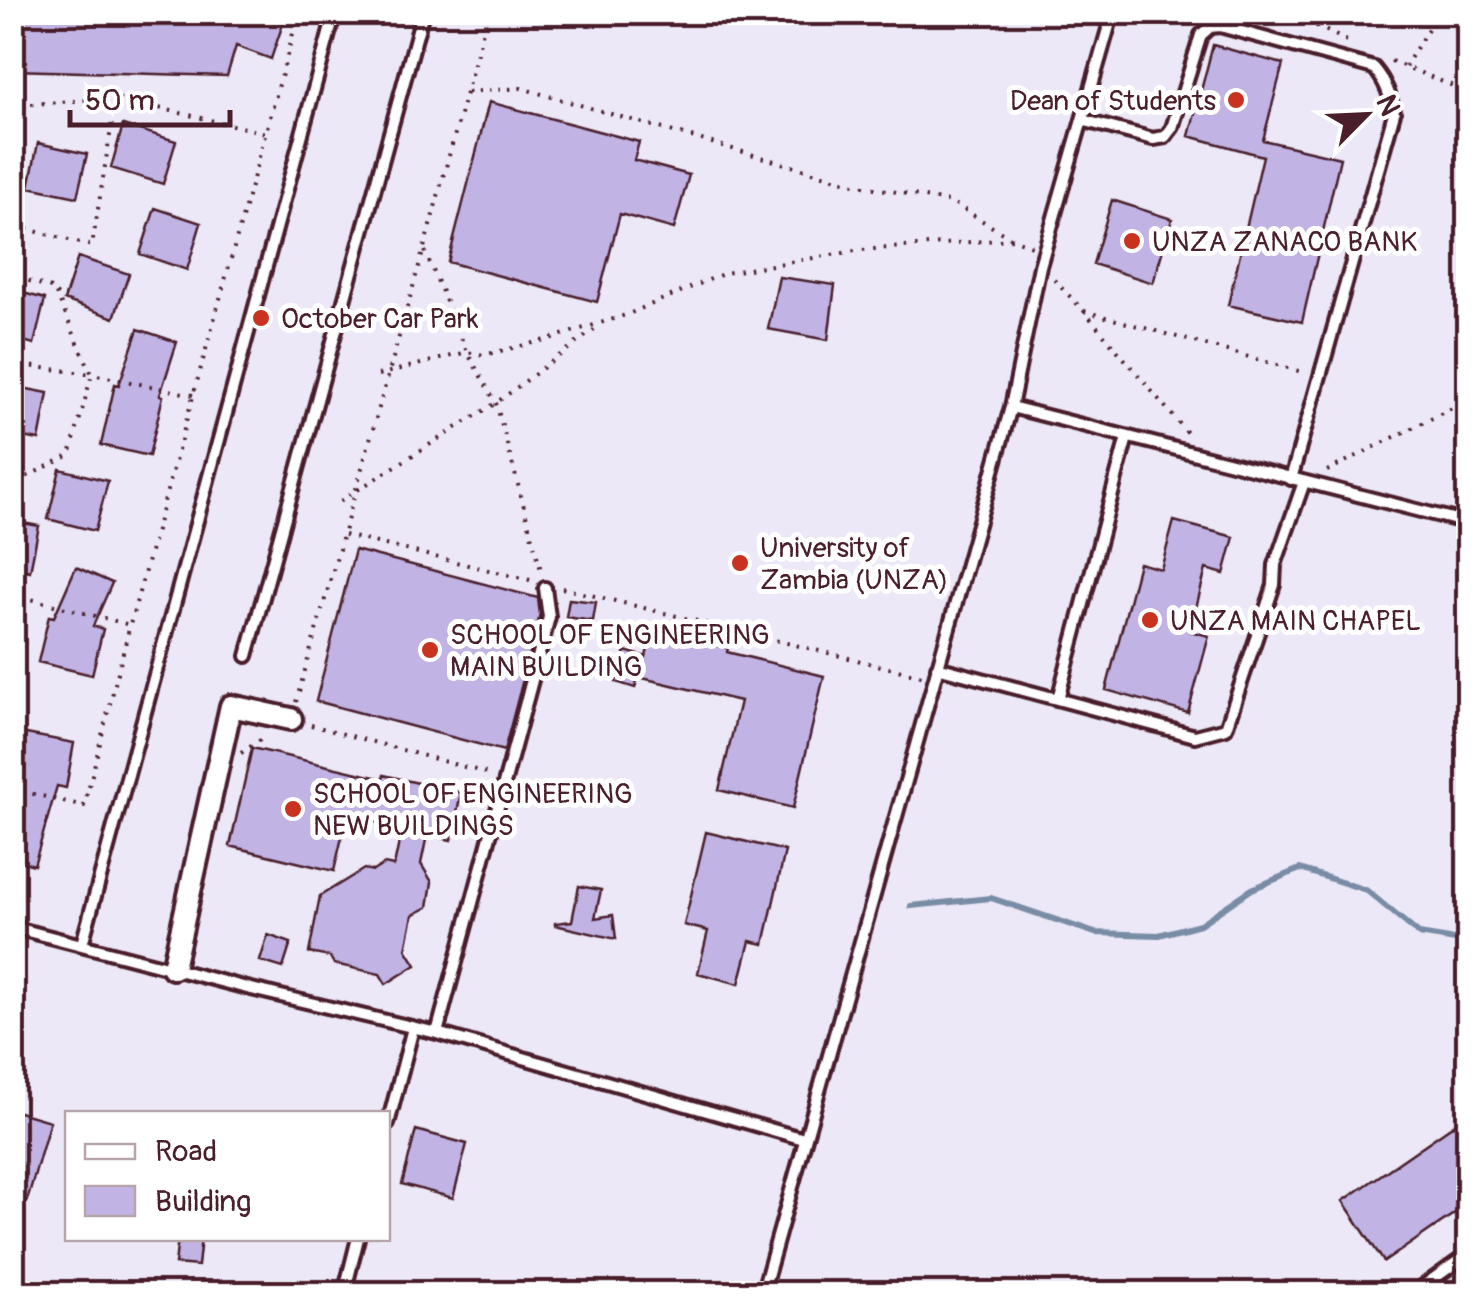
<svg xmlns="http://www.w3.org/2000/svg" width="1481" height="1306" viewBox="0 0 1481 1306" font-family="Pangolin,sans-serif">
  <rect width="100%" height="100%" fill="#fff"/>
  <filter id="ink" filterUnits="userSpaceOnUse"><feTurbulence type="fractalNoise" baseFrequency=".01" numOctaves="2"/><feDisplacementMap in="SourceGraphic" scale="20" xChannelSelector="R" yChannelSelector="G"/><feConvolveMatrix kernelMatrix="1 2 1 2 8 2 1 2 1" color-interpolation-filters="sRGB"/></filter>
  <g filter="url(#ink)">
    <path fill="#ece8f7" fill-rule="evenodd" d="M12,13H1468V1293H13ZM68,1114H388V1238H68Z"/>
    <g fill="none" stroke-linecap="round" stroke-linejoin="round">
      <path stroke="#788ca6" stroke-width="6" d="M911,906L991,898L1095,933L1159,935L1200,924L1252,889L1300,869L1366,890L1419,934L1468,942"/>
    </g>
    <path fill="#c1b4e5" stroke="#4a1f2b" stroke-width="2.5" d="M25,12H287L271,59L236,46L227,76L12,70Z
      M1213,45L1283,64L1263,140L1340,158L1302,322L1228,305L1263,156L1189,136Z
      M489,102L639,142L634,160L689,175L674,229L620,214L597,302L448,262Z
      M123,125L176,141L163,184L111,168Z
      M38,143L87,154L77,197L29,187Z
      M1112,200L1172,219L1153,283L1093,264Z
      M155,208L201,223L187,270L140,254Z
      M78,257L129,274L114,318L64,300Z
      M779,277L835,285L828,340L768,329Z
      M12,290L45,299L34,344L12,338Z
      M138,329L177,342L160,395L163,396L149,456L101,445L115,384L119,385Z
      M12,386L48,393L39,440L12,435Z
      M60,469L108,481L95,531L48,519Z
      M12,521L39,526L30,571L12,567Z
      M1174,521L1234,537L1224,574L1206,569L1190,631L1209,636L1188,713L1106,690L1139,563L1161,569Z
      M355,550L538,598L540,615L504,751L316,701Z
      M76,567L112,583L93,626L103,629L92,675L38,662L49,616L54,617Z
      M569,599L596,602L593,621L566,617Z
      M652,630L728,648L727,652L824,676L793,808L719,790L740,701L638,677L635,688L616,682L625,651L646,657Z
      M21,733L74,743L66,788L57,786L34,865L12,859V775Z
      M252,748L383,779L384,775L461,793L451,840L427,835L421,864L432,882L428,907L413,915L406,949L416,965L386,984L380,974L334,964L330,957L309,953L320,896L364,869L373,871L384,864L394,866L402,828L347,816L334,871L230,846Z
      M706,832L785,851L764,944L750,941L739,984L698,973L708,931L684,925Z
      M579,886L601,890L595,918L613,915L616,939L555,925V923L572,921Z
      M268,935L291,943L283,968L260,961Z
      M12,1110L50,1121L27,1201L12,1197Z
      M1468,1115V1204L1384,1262L1343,1201Z
      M416,1130L467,1144L453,1198L402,1184Z
      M178,1238H201L198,1266L175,1264Z"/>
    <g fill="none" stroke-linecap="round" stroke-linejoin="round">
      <defs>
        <path id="lane" d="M1082,120L1153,139L1165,137L1172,128L1201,35L1210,27L1220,26L1374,68C1386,82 1390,95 1394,113L1291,479
          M1011,407L1468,523
          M247,656L423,12
          M937,667L1195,736L1226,728L1274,585L1275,565L1304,482
          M1058,699L1127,437
          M12,927L247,988L437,1033L804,1139
          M82,944L335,12
          M437,1033L549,617L545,588
          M388,1124L413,1028
          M344,1294L358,1238
          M762,1294L1011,407L1040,266L1113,12
          M1412,1294L1464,1257"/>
        <path id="street" d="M173,968L231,706L291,719"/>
      </defs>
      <use href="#lane" stroke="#4a1f2b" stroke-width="18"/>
      <use href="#street" stroke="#4a1f2b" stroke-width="28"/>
      <path stroke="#4a1f2b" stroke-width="4" stroke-dasharray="2.5 8" stroke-linecap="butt" d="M1288,12L1351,43
        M1391,61L1468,92
        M1405,67L1438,12
        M467,92L521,88L858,185L952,202L1012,239
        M12,110L18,105L116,98
        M425,251L467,352L496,403L542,574
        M1054,280L1084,311L1189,435
        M1084,311L1306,373
        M12,364L92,374L70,455L12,484
        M378,375L467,352L484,355L549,339L626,315L725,273L861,250L1012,239L1032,246
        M193,395L92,374L54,289L17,277L27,229L92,246L116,98L266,133
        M1327,471L1468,400
        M340,501L496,403L599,326
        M344,535L534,581
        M562,588L922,676
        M12,594L130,625
        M296,702L424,248L488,12
        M311,725L490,774
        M241,753L266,736
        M12,789L84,806L130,625L299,12"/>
      <use href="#lane" stroke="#fff" stroke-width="10"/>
      <use href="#street" stroke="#fff" stroke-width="20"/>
    </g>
  </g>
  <g fill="#c8321e" stroke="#fff" stroke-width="4">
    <circle cx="1236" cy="100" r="10"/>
    <circle cx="1132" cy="241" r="10"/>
    <circle cx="261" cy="318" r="10"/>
    <circle cx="740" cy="563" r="10"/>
    <circle cx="1150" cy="620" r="10"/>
    <circle cx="430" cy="650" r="10"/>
    <circle cx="293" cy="809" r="10"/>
  </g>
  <g text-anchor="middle" stroke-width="10" stroke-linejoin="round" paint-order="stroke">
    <g font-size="28" fill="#4a1f2b" stroke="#fff" text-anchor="start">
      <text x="1216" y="110" text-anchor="end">Dean of Students</text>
      <text x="1152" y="251">UNZA ZANACO BANK</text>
      <text x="281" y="328">October Car Park</text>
      <text x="760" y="557">University of<tspan x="760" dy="32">Zambia (UNZA)</tspan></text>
      <text x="1170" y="630">UNZA MAIN CHAPEL</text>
      <text x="450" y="644">SCHOOL OF ENGINEERING<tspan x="450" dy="32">MAIN BUILDING</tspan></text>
      <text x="313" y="803">SCHOOL OF ENGINEERING<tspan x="313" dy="32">NEW BUILDINGS</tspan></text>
    </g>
  </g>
  <rect width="1481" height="1306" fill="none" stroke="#fff" stroke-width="50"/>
  <rect x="25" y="25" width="1431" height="1256" fill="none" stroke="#4a1f2b" stroke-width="4" filter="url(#ink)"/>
  <rect x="65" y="1111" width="325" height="130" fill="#ffffff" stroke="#b7a5aa" stroke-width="2.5"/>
  <rect x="85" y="1144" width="50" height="15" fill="#ffffff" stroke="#b7a5aa" stroke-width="2.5"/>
  <text x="155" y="1161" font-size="30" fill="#4a1f2b">Road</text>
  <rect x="85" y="1186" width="50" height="30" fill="#c1b4e5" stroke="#b7a5aa" stroke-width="2.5"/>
  <text x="155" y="1211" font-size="30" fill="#4a1f2b">Building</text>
  <g transform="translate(1366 115) rotate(66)" stroke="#ffffff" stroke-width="8" paint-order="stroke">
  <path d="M0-8L18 38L0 25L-18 38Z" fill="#4a1f2b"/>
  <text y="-15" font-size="28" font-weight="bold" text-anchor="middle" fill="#4a1f2b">N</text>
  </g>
  <path d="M70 110v15h160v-15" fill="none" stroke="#4a1f2b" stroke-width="5"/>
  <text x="85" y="110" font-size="30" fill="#4a1f2b" stroke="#ffffff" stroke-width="8" paint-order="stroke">50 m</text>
</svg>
